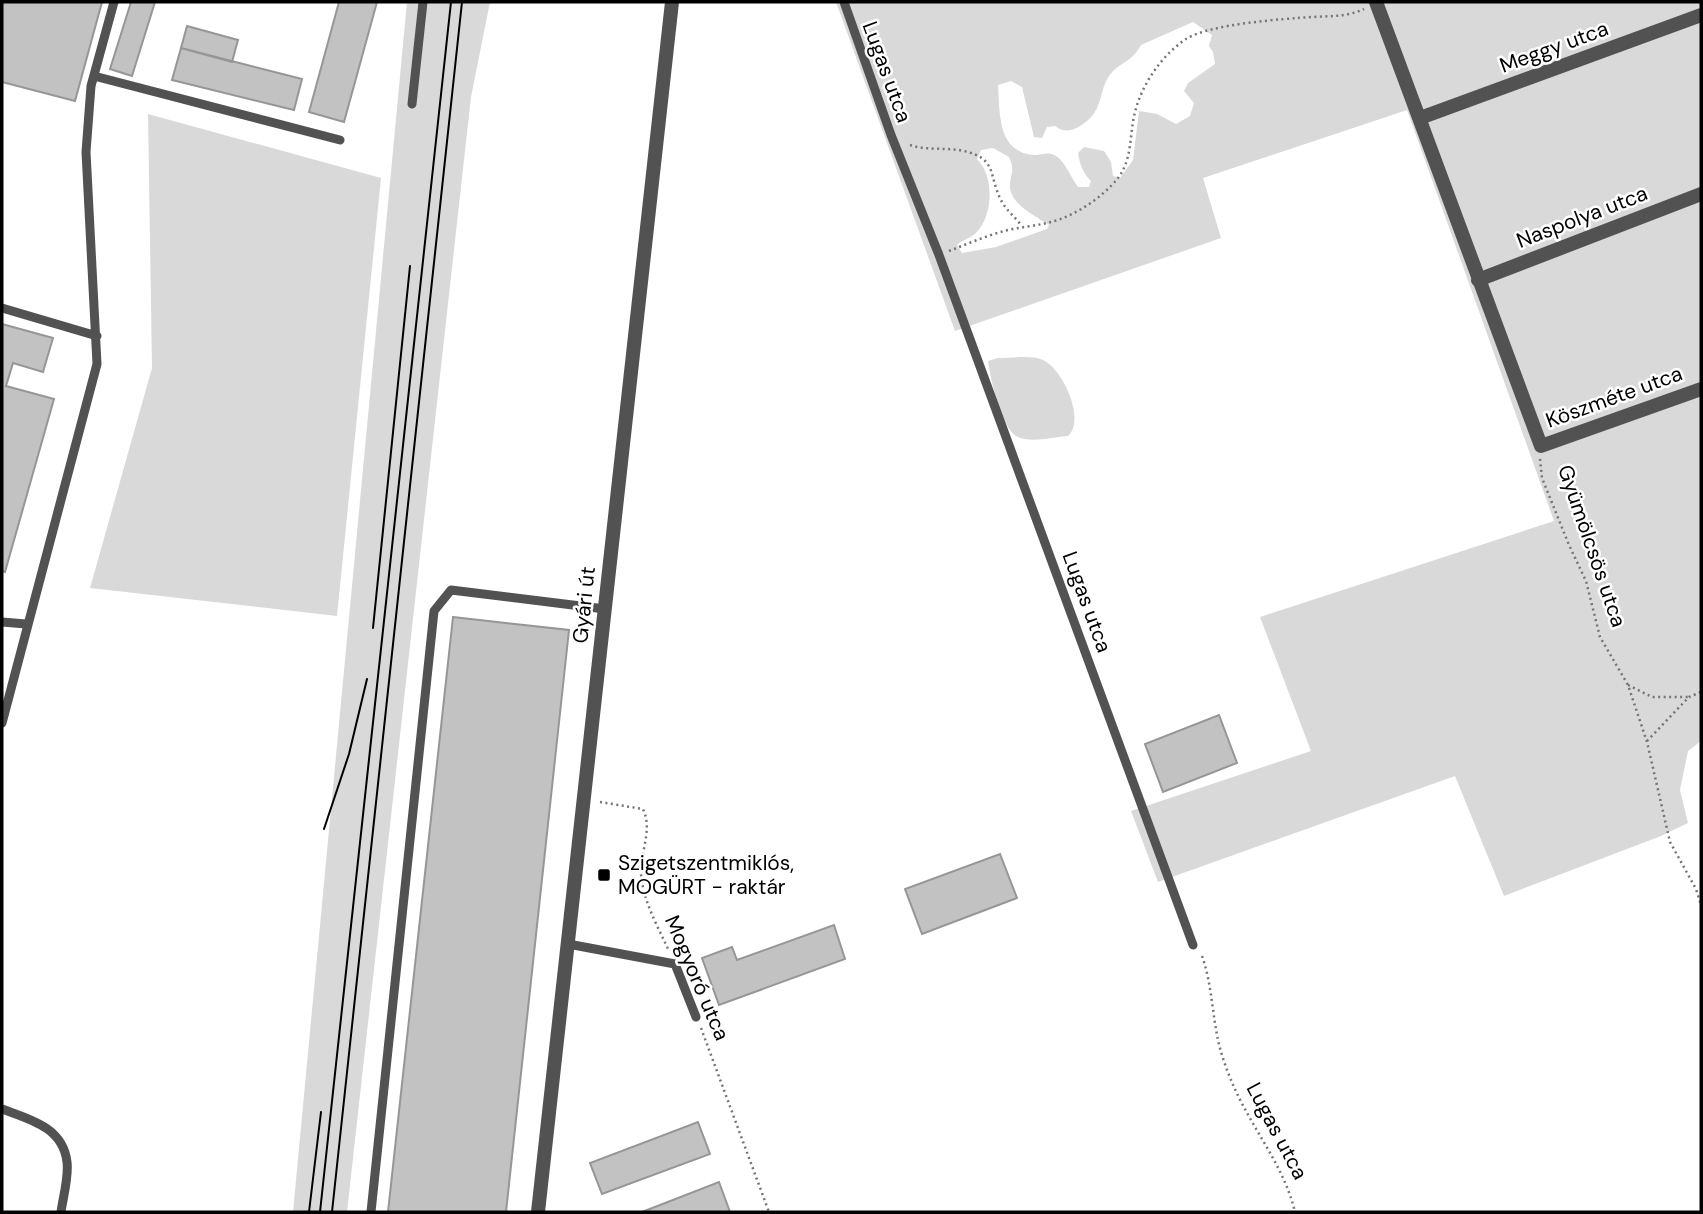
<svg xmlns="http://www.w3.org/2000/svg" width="1703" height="1214" viewBox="0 0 1703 1214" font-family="'DM Sans',sans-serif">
  <rect width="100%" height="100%" fill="#fff"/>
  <path fill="#d9d9d9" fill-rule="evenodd" d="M407,2H490L471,97L347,1212H293Z
    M836,2H1701V741L1688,751L1680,790L1688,823L1661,836L1504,896L1455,776L1158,882L1131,811L1311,751L1260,617L1554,521L1407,110L1203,178L1221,238L955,331ZM1193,22L1212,35L1209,46L1213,52L1215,64L1188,83L1184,91L1194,103L1190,116L1176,124L1157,114L1139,111L1133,160L1120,178L1113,176L1111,162L1104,151L1084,147L1078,153C1080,165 1083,173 1091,181L1089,187H1078C1071,178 1065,161 1056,156C1047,151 1043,155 1035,155C997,153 1000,113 998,85L1011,81L1022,87L1034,137L1042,138L1047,127L1055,126C1063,132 1070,132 1080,126C1107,110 1096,89 1113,71C1123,62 1134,59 1141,45ZM993,148L1009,157C1015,171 1011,171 1010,185C1009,204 1036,216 1049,225L1047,229L996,247L962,253L957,245C963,239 970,239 976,233C993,216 995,177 977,159L981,150Z
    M148,114L381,178L337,616L90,588L152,368Z
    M998,358C1011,358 1031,355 1043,360C1063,369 1086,420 1068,436C1054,437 1031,443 1018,437C1002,431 990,377 988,361Z"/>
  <path fill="#c2c2c2" stroke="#969696" stroke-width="2" d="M2,2H102L75,101L2,82Z
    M131,2H155L132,76L110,69Z
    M339,2H377L344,122L309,112Z
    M187,26L238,40L232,62L181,48Z
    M181,48L302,79L294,110L172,80Z
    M2,324L53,338L43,372L13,363L6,386L54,399L5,572L2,571Z
    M453,617L569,630L506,1212H388Z
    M1219,715L1237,763L1163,792L1145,744Z
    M1000,854L1017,898L922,934L905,889Z
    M834,925L845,959L719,1005L702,958L732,947L737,960Z
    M698,1122L710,1154L602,1194L590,1163Z
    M719,1182L730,1212H642Z"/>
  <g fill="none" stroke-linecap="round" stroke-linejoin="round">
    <path stroke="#747474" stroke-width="2.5" stroke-dasharray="2 3.5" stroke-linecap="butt" d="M910,145C928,151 946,147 964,151C998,159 988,175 1001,200C1005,209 1015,217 1021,225
      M949,251C967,244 986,236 1004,231C1020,227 1036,226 1051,222C1075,216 1103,197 1118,178C1133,158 1129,135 1135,112C1142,84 1162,55 1186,39C1209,24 1282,19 1312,17C1330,16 1347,17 1364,9
      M1540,459L1542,478L1569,545L1586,581L1600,637L1628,685L1647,742L1670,842L1696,889L1701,905
      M1628,685L1652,697H1688
      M1647,741L1689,697L1701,692
      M600,802L643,809C653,830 640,852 641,874C643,901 658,927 669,951
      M1202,956C1211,981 1212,1009 1217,1035C1220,1052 1227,1071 1234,1087C1253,1130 1284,1166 1295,1212
      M701,1028L769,1212"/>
    <path stroke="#525252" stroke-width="9" d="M844,2L891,135L939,255L1193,945
      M94,76L340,140
      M412,104L423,2
      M2,308L97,336
      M2,622L26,624
      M2,723L97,364L86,152L91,86L114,2
      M568,944L675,964L696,1017
      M2,1109C29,1119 63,1127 67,1162C69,1177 63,1197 61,1212
      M371,1212L434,611L451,590L605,609"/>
    <path stroke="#525252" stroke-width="14" d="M1376,2L1541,446L1701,389
      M1420,118L1701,15
      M1478,280L1701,194"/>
    <path stroke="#525252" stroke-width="14" d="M538,1212L672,2"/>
    <path stroke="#000" stroke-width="2" d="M373,628L410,266
      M324,829L349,754L367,679
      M309,1212L321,1112
      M320,1212L451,2
      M332,1212L462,2"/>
  </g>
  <rect fill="#000" stroke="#fff" stroke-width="2.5" x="597" y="868" width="14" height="14" rx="3.5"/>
  <g text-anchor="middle" stroke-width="5" stroke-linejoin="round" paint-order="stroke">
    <g font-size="21" fill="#000" stroke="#fff">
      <text transform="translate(1554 47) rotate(-20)" y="7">Meggy utca</text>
      <text transform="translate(887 72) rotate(70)" y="7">Lugas utca</text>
      <text transform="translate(1582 217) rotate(-21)" y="7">Naspolya utca</text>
      <text transform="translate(1614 397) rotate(-20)" y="7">Köszméte utca</text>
      <text transform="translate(1592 546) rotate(71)" y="7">Gyümölcsös utca</text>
      <text transform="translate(1087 602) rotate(70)" y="7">Lugas utca</text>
      <text transform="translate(584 605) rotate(-84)" y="7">Gyári út</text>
      <text transform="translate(697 978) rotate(67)" y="7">Mogyoró utca</text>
      <text transform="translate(1277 1131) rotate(62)" y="7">Lugas utca</text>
    </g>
    <g font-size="21" fill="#000" stroke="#fff" text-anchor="start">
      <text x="618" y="870">Szigetszentmiklós,<tspan x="618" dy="24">MOGÜRT - raktár</tspan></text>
    </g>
  </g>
  <rect width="1703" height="1214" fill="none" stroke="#000000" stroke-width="7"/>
</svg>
